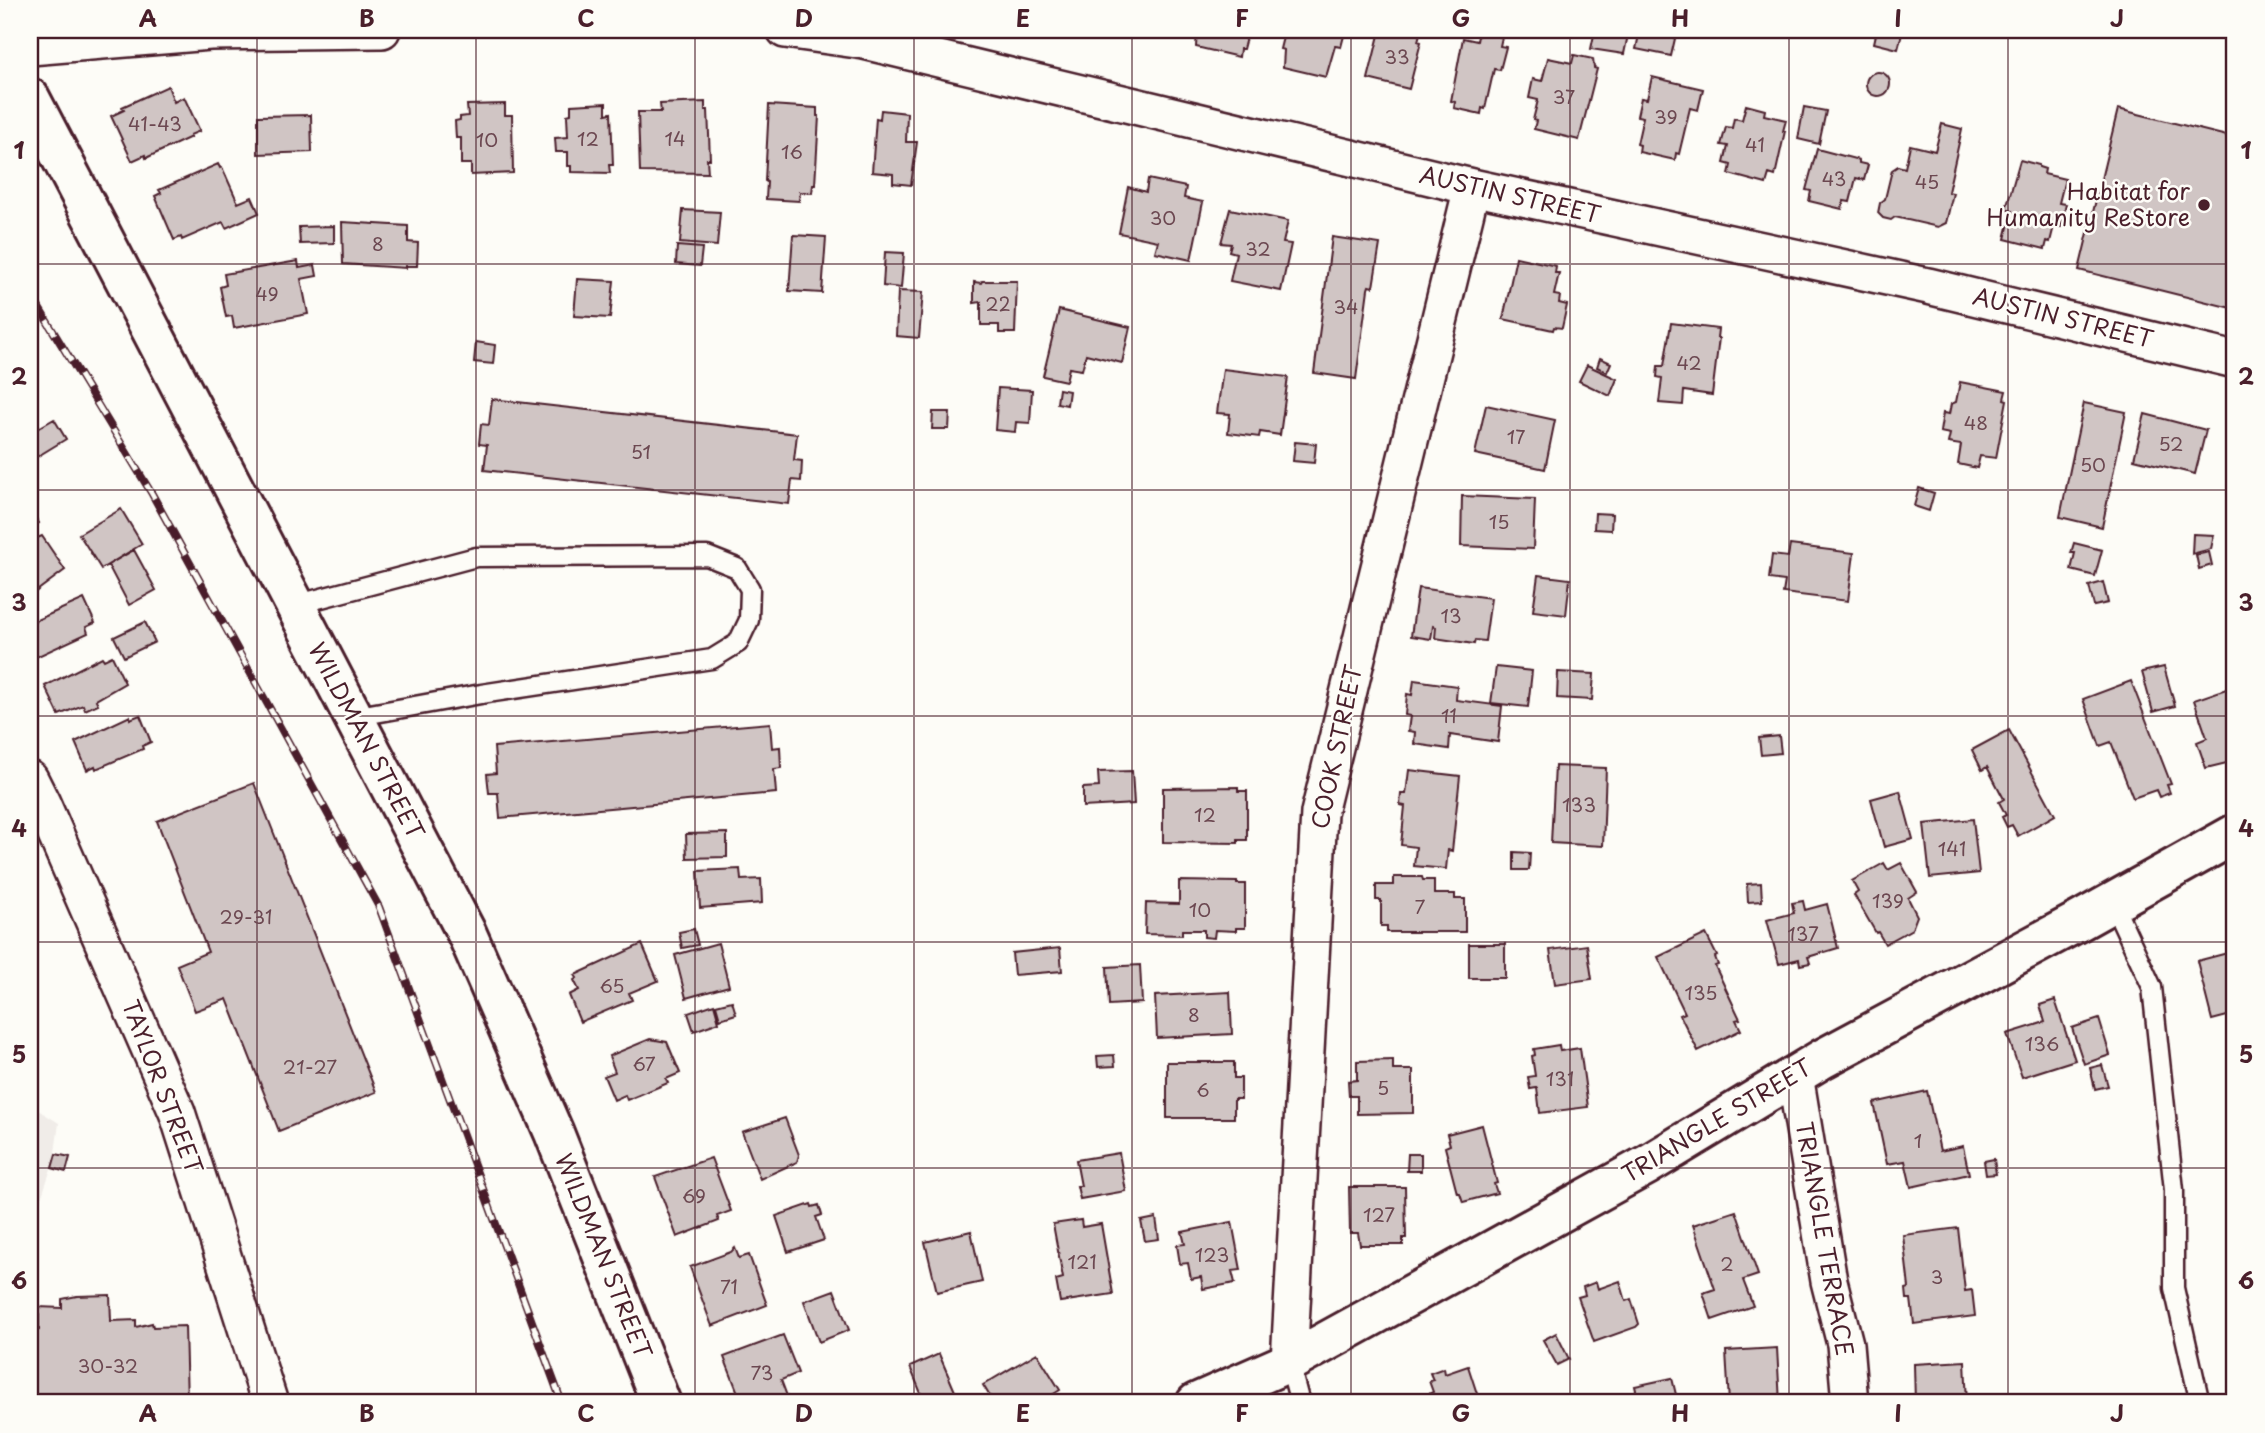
<svg xmlns="http://www.w3.org/2000/svg" width="2265" height="1433" viewBox="0 0 2265 1433" font-family="'Playpen Sans',sans-serif">
  <rect width="100%" height="100%" fill="#fdfcf7"/>
  <filter id="ink" filterUnits="userSpaceOnUse"><feTurbulence type="fractalNoise" baseFrequency=".0143" numOctaves="2"/><feDisplacementMap in="SourceGraphic" scale="14" xChannelSelector="R" yChannelSelector="G"/><feConvolveMatrix kernelMatrix="1 2 1 2 8 2 1 2 1" color-interpolation-filters="sRGB"/></filter>
  <g filter="url(#ink)">
    <path fill="#f0ece8" d="M30,1105L59,1123L54,1160L30,1231Z"/>
    <path fill="#d0c5c4" stroke="#4a1f2b" stroke-width="2" d="M1136,30H1168L1167,32L1165,31L1163,37Z
      M1197,30H1248L1243,49H1240L1239,57L1196,47Z
      M1289,30L1345,32L1341,47L1335,46L1326,77L1283,67L1284,50L1280,49L1284,33L1288,34Z
      M1396,30H1421L1418,41L1421,42L1409,89L1368,79L1380,31L1395,35Z
      M1595,30H1629L1624,54L1591,49Z
      M1640,30H1677L1671,56L1636,49Z
      M1877,30H1903L1898,49L1874,43Z
      M1479,31L1502,37L1500,46L1506,47L1500,70L1494,69L1485,109L1482,108L1481,114L1454,108L1455,102L1451,101L1463,38L1477,41Z
      M1574,55L1593,59L1594,68L1597,69L1579,140L1534,129L1536,121L1533,120L1538,100L1529,98L1533,79L1542,81L1548,58L1572,63Z
      M1866 84a12 12 0 1 1 24 0a12 12 0 1 1-24 0Z
      M1652,77L1703,89L1698,110L1690,108L1679,154L1676,153L1675,160L1639,152L1640,145L1637,144L1643,117L1637,116L1641,98L1647,99Z
      M168,86L174,102L184,97L200,131L190,135L191,137L146,158L145,155L132,161L111,116L124,110L122,107Z
      M705,102V110H708L710,159H707L708,173L640,172L638,112H661L660,104Z
      M606,103V114L611,113L613,165H609L610,173L571,172V166H568V152H556L555,138L568,137L567,115L571,114V105Z
      M505,104V115H512L513,173L471,175V164H461V138H456L455,121L460,120V117L468,116L467,105Z
      M769,105L817,108V116H819L815,185H813L812,193L800,192L799,201L766,199L767,182L765,181Z
      M1746,105L1765,110L1764,115L1786,120L1783,131H1785L1775,176L1769,174L1766,184L1729,174L1731,165L1724,163L1728,146L1721,145L1726,127L1732,128L1734,118L1742,120Z
      M1804,107L1826,111L1819,144L1798,139Z
      M2118,109L2235,138V309L2079,270Z
      M881,110L907,113L906,142H917L911,185L893,183V174L872,172L876,118L880,119Z
      M311,115L312,152L258,154V116Z
      M1942,124L1962,129L1948,192L1953,193L1946,223L1938,227L1895,217L1891,220L1883,218L1878,213L1880,203L1885,199L1892,170L1898,166L1905,168L1910,145L1935,151Z
      M1817,149L1859,160V163L1868,165L1864,180L1856,178L1850,202L1844,201L1842,209L1809,201L1811,191L1806,190Z
      M2020,160L2039,165V167L2045,169L2044,174L2065,179L2059,203L2066,204L2061,227L2054,226L2050,242L2047,241L2045,249L2005,239L2012,211L2006,209Z
      M218,164L220,168L222,167L238,203L252,197L259,213L226,228L223,222L182,240L181,237L174,240L155,196L161,193L159,190Z
      M1148,179L1186,187L1184,198L1203,202L1191,260L1155,252L1158,241L1119,233L1128,187L1146,192Z
      M1230,209L1288,221L1283,243L1291,244L1281,291L1230,281L1236,253L1229,251L1231,244L1221,243Z
      M683,210L720,212L717,246L680,243Z
      M342,222L408,226V242L418,243L417,266H406V268L343,264Z
      M334,226V243L300,244L299,227Z
      M793,235L826,237L822,293L789,291Z
      M1332,237L1380,244L1373,287L1369,286L1368,289L1356,379L1314,373Z
      M677,246L702,248L700,266L676,264Z
      M885,252L904,253L901,288L883,286Z
      M1516,257L1556,266L1555,273H1559L1554,295L1560,296L1559,303L1567,305L1562,328L1554,327L1553,330L1503,319Z
      M298,261L299,268L315,265L317,276L301,279L308,314L234,328L232,316L226,317L220,287L226,285L224,274Z
      M577,279L614,281L610,318L574,316Z
      M982,281H1017L1015,333H999V325H981V302L974,303V282L981,283Z
      M898,291L923,292L919,338L896,336Z
      M1059,310L1130,327L1122,363L1086,354L1082,370L1069,368L1066,381L1043,376Z
      M1671,323L1718,329L1717,338H1719L1712,395L1684,391L1683,405L1659,403L1662,378L1657,377L1658,366H1664Z
      M476,342L495,345L493,364L474,362Z
      M1600,358L1611,363L1607,372L1597,367Z
      M1587,365L1617,379L1610,396L1579,381Z
      M1223,369L1288,377L1280,435L1260,432L1259,437L1228,433L1230,414L1217,413Z
      M1960,382L2006,391L2004,399L2007,400L1996,458L1980,456L1977,468L1958,464L1961,445L1948,443L1950,434L1940,432L1943,413L1949,414L1951,404L1956,402Z
      M998,388L1032,390L1030,423L1016,422L1015,432L995,430Z
      M1059,389L1069,391L1067,405L1057,403Z
      M492,399L797,434L794,460L802,461L801,481L792,480L789,504L484,470L487,445L479,444L481,424L489,425Z
      M2084,403L2126,412L2102,527L2060,517Z
      M1486,405L1555,420L1545,469L1475,454Z
      M933,412H950L949,429H932Z
      M2145,414L2206,430L2195,474L2134,459Z
      M54,419L66,439L30,461V433Z
      M1295,442L1316,444L1314,463L1293,461Z
      M2235,461V486L2229,485Z
      M1919,488L1934,493L1929,511L1914,506Z
      M1462,496L1535,499L1533,549L1461,546Z
      M121,509L142,544L101,569L79,534Z
      M30,510L39,523L30,529Z
      M1595,513L1612,514L1611,530L1594,529Z
      M2193,534L2214,535L2211,549L2192,554Z
      M42,536L65,570L30,596V541Z
      M2074,543L2102,550L2095,576L2071,570L2075,553H2071Z
      M1790,545L1854,553L1848,601L1783,593L1785,581L1769,579L1772,555L1788,557Z
      M134,550L156,590L129,605L108,565Z
      M2209,552L2212,565L2199,569L2196,555Z
      M1538,575L1570,579L1566,615L1533,611Z
      M2103,582L2108,603L2094,606L2089,586Z
      M1418,588L1491,598L1485,641L1475,640L1474,644L1435,638L1436,627L1433,626L1431,639L1411,636Z
      M84,599L95,623L86,627L88,633L34,658L30,650V623Z
      M145,622L155,642L124,657L114,637Z
      M2235,638V655L2230,641Z
      M112,656L125,683L96,700L98,704L85,710L83,705L59,715L45,686L102,657L104,660Z
      M1496,667L1532,671L1528,707L1491,703Z
      M2164,667L2175,706L2153,712L2142,672Z
      M1558,672L1594,674L1592,700L1557,698Z
      M1414,680L1457,686L1456,700L1502,706L1498,742L1450,735L1449,749L1414,744L1415,732L1408,731L1410,716L1405,715L1407,694L1412,695Z
      M2131,681L2171,784L2167,785L2170,793L2159,797L2156,790L2133,798L2111,742L2100,746L2083,699Z
      M2232,687L2235,698V761L2206,768L2197,742L2207,738L2194,700Z
      M140,715L151,742L142,746L143,749L96,769L95,766L87,770L75,742L130,716V719Z
      M770,723L772,748L780,747L781,768L774,769L776,793L500,818L498,793H489L487,774L496,773L494,747Z
      M2009,730L2055,815L2018,836L2012,825L2007,827L2002,817L2006,815L1999,802L2004,799L1987,767L1982,770L1972,750Z
      M1779,736L1781,753L1761,755L1759,738Z
      M1555,766L1606,768L1603,846L1551,843Z
      M1409,770L1460,776L1452,851L1448,850L1446,869L1414,866L1416,847L1401,845L1405,806L1400,805L1401,794H1406Z
      M1132,771L1134,804L1083,807V788L1099,787L1098,772Z
      M254,783L376,1092L279,1131L227,999L195,1011L177,965L208,952L157,821Z
      M1238,787V791H1247V840H1238V843L1163,842V788Z
      M1900,791L1913,839L1884,847L1871,799Z
      M1973,819L1979,873L1930,878L1924,824Z
      M727,833V857L687,858L686,834Z
      M1514,852L1530,853L1529,870H1514Z
      M1884,863L1888,870L1901,863L1917,892L1908,898L1917,916L1912,929L1885,944L1878,932L1876,933L1854,895L1858,892L1852,881Z
      M740,869L741,880L761,879L762,903L700,908L698,871Z
      M1394,877H1422L1423,880H1434V894H1455V899H1465V932H1387V926H1381V900H1376V885H1394Z
      M1179,881L1237,882V884H1245V928H1236V931L1215,930L1214,938L1204,937V930H1182V935L1145,934L1146,903L1179,904Z
      M1761,883L1762,901L1748,902L1747,884Z
      M1803,901L1805,910L1827,904L1838,948L1808,957L1810,963L1800,965L1799,959L1779,964L1767,920L1794,913L1792,903Z
      M694,929L698,945L682,948L679,932Z
      M1706,934L1717,956L1715,957L1718,965L1715,966L1740,1019L1736,1020L1741,1030L1698,1051L1680,1015L1685,1013L1658,957Z
      M718,943L729,986L686,998L675,955Z
      M642,944L658,981L629,993L632,1000L580,1022L569,995L579,990L574,980L577,978L575,975Z
      M1469,944H1505V978H1469Z
      M1587,945L1592,979L1555,984L1550,950Z
      M1060,948L1062,971L1014,975L1012,953Z
      M2235,951V1014L2212,1020L2197,961Z
      M1140,965L1142,1003L1109,1005L1107,967Z
      M1230,992L1232,1034L1157,1038L1155,996Z
      M2055,1000L2075,1060L2022,1077L2007,1034L2045,1022L2040,1005Z
      M732,1001L736,1014L720,1019L716,1005Z
      M714,1004L719,1022L694,1031L688,1013Z
      M2099,1019L2110,1055L2084,1064L2072,1028Z
      M650,1039L667,1042L680,1073L666,1079L668,1083L627,1100L625,1095L614,1100L604,1076L615,1072L609,1056Z
      M1559,1045L1560,1051L1580,1048L1588,1107L1540,1113L1537,1088L1530,1089L1528,1077L1535,1076L1532,1056L1535,1055L1534,1049Z
      M1114,1055L1115,1066L1098,1067L1097,1056Z
      M1393,1060V1070H1413V1113L1357,1114V1096H1349L1348,1081L1357,1080V1061Z
      M1167,1062H1234V1078H1241V1099H1234V1118H1167Z
      M2102,1065L2108,1086L2095,1089L2090,1068Z
      M1927,1091L1940,1151L1963,1146L1969,1174L1911,1187L1905,1161L1887,1164L1874,1103Z
      M785,1118L799,1155L797,1162L760,1179L742,1132Z
      M1482,1125L1497,1183L1494,1184L1497,1193L1463,1202L1460,1193H1457L1445,1147L1450,1145L1447,1134Z
      M1119,1153L1126,1191L1080,1199L1077,1186H1081L1076,1160Z
      M56,1154L70,1157L66,1172L52,1168Z
      M1408,1154H1421V1171H1407Z
      M711,1158L731,1211L717,1216L719,1221L677,1237L655,1177Z
      M1994,1159L1996,1174L1986,1175L1984,1161Z
      M1349,1187H1405L1406,1238H1403V1245H1360L1358,1233H1350Z
      M811,1204L812,1207L819,1205L822,1215L816,1217L824,1240L788,1252L776,1216Z
      M1736,1211L1758,1275L1743,1280L1753,1306L1712,1320L1703,1293L1715,1289L1693,1225Z
      M1156,1218L1159,1239L1145,1241L1141,1221Z
      M1081,1220L1082,1227L1101,1224L1113,1294L1060,1302L1056,1280L1063,1278L1053,1224Z
      M1232,1222L1241,1270L1232,1271L1235,1283L1203,1289L1201,1277L1191,1279L1188,1263L1180,1264L1177,1245L1185,1244L1182,1232Z
      M1958,1228L1965,1291L1972,1290L1975,1316L1914,1324L1911,1299H1907L1906,1289L1909,1288L1903,1235Z
      M971,1231L982,1282L937,1292L925,1242Z
      M735,1248L739,1258L749,1255L767,1305L712,1326L690,1267L731,1252Z
      M1620,1281L1626,1301L1631,1299L1639,1324L1636,1327L1594,1342L1578,1297L1585,1295L1583,1287L1596,1282L1598,1289Z
      M834,1290L849,1330L819,1342L804,1301Z
      M110,1295L111,1321L136,1320V1327L152,1323L153,1327L185,1326L187,1403H30V1318L32,1319V1328L39,1330V1307L62,1308V1299L77,1296Z
      M1556,1333L1569,1359L1557,1365L1543,1340Z
      M783,1335L798,1373L781,1380L788,1399L776,1403H742L724,1357Z
      M1777,1348L1780,1403H1729L1726,1351Z
      M1037,1353L1060,1390L1039,1403H994L983,1385Z
      M939,1354L960,1403H925L910,1367Z
      M1965,1361L1967,1403H1915L1914,1364Z
      M1468,1366L1480,1403H1426L1424,1396L1433,1392L1429,1381L1433,1380L1430,1373L1444,1368L1445,1374Z
      M1672,1378L1678,1403H1639L1635,1386Z"/>
    <g fill="none" stroke-linecap="round" stroke-linejoin="round">
      <defs>
        <path id="lane" d="M295,605L476,557L707,556L737,568L750,589L749,620L738,643L712,659L481,694L353,717
          M2113,903L2152,987L2174,1190V1288L2200,1403
          M1289,1362L1300,1403"/>
        <path id="street" d="M785,30L864,41L1472,187L1928,286L2235,360
          M30,47L210,32L382,30
          M30,779L42,803L177,1112L270,1403
          M1795,1075L1829,1281L1845,1344L1850,1403
          M1289,1362L1319,813L1472,187"/>
        <path id="secondary" d="M30,98L467,934L554,1133L661,1403
          M1196,1403L1289,1362L1647,1165L1822,1059L2081,920L2235,834"/>
      </defs>
      <use href="#lane" stroke="#4a1f2b" stroke-width="23"/>
      <use href="#street" stroke="#4a1f2b" stroke-width="40"/>
      <use href="#secondary" stroke="#4a1f2b" stroke-width="44"/>
      <use href="#lane" stroke="#fdfcf7" stroke-width="18"/>
      <use href="#street" stroke="#fdfcf7" stroke-width="35"/>
      <use href="#secondary" stroke="#fdfcf7" stroke-width="38"/>
      <defs>
        <path id="rail" d="M30,293L152,494L379,907L562,1403"/>
      </defs>
      <use href="#rail" stroke="#4a1f2b" stroke-width="8"/>
      <use href="#rail" stroke="#fdfcf7" stroke-width="5" stroke-dasharray="16" stroke-linecap="butt"/>
    </g>
  </g>
  <path fill="none" stroke="#4a1f2b" stroke-width="2" stroke-opacity="0.55" d="M257,30V1403M476,30V1403M695,30V1403M914,30V1403M1132,30V1403M1351,30V1403M1570,30V1403M1789,30V1403M2008,30V1403M30,264H2235M30,490H2235M30,716H2235M30,942H2235M30,1168H2235"/>
  <circle fill="#4a1f2b" stroke="#fdfcf7" stroke-width="2.5" cx="2204" cy="205" r="7"/>
  <g text-anchor="middle" stroke-width="5" stroke-linejoin="round" paint-order="stroke">
    <g font-size="19" fill="#6c4851">
      <text x="1397" y="64">33</text>
      <text x="1564" y="104">37</text>
      <text x="1666" y="124">39</text>
      <text x="155" y="131">41-43</text>
      <text x="588" y="146">12</text>
      <text x="675" y="146">14</text>
      <text x="487" y="147">10</text>
      <text x="1755" y="152">41</text>
      <text x="792" y="159">16</text>
      <text x="1834" y="186">43</text>
      <text x="1927" y="189">45</text>
      <text x="1163" y="225">30</text>
      <text x="378" y="251">8</text>
      <text x="1258" y="256">32</text>
      <text x="267" y="301">49</text>
      <text x="998" y="311">22</text>
      <text x="1346" y="314">34</text>
      <text x="1689" y="370">42</text>
      <text x="1976" y="430">48</text>
      <text x="1516" y="444">17</text>
      <text x="2171" y="451">52</text>
      <text x="641" y="459">51</text>
      <text x="2093" y="472">50</text>
      <text x="1499" y="529">15</text>
      <text x="1451" y="623">13</text>
      <text x="1449" y="723">11</text>
      <text x="1579" y="812">133</text>
      <text x="1205" y="822">12</text>
      <text x="1952" y="856">141</text>
      <text x="1888" y="908">139</text>
      <text x="1420" y="914">7</text>
      <text x="1200" y="917">10</text>
      <text x="246" y="924">29-31</text>
      <text x="1803" y="941">137</text>
      <text x="612" y="993">65</text>
      <text x="1701" y="1000">135</text>
      <text x="1194" y="1022">8</text>
      <text x="2042" y="1051">136</text>
      <text x="644" y="1071">67</text>
      <text x="310" y="1074">21-27</text>
      <text x="1560" y="1086">131</text>
      <text x="1383" y="1095">5</text>
      <text x="1203" y="1097">6</text>
      <text x="1918" y="1148">1</text>
      <text x="694" y="1203">69</text>
      <text x="1379" y="1222">127</text>
      <text x="1212" y="1262">123</text>
      <text x="1082" y="1269">121</text>
      <text x="1727" y="1271">2</text>
      <text x="1937" y="1284">3</text>
      <text x="729" y="1294">71</text>
      <text x="108" y="1373">30-32</text>
      <text x="762" y="1380">73</text>
    </g>
    <g font-size="23" fill="#4a1f2b" stroke="#fdfcf7" text-anchor="end">
      <text x="2190" y="200">Habitat for<tspan x="2190" dy="26">Humanity ReStore</tspan></text>
    </g>
    <g font-size="23" fill="#4a1f2b" stroke="#fdfcf7">
      <text transform="translate(1510 195) rotate(13)" y="8">AUSTIN STREET</text>
      <text transform="translate(2063 318) rotate(14)" y="8">AUSTIN STREET</text>
      <text transform="translate(366 741) rotate(62)" y="8">WILDMAN STREET</text>
      <text transform="translate(1337 747) rotate(-78)" y="8">COOK STREET</text>
      <text transform="translate(162 1087) rotate(69)" y="8">TAYLOR STREET</text>
      <text transform="translate(1717 1121) rotate(-31)" y="8">TRIANGLE STREET</text>
      <text transform="translate(1824 1239) rotate(80)" y="8">TRIANGLE TERRACE</text>
      <text transform="translate(603 1256) rotate(68)" y="8">WILDMAN STREET</text>
    </g>
  </g>
  <rect width="2265" height="1433" fill="none" stroke="#fdfcf7" stroke-width="77"/>
  <rect x="38" y="38" width="2188" height="1356" fill="none" stroke="#4a1f2b" stroke-width="2.5"/>
  <g font-size="23" text-anchor="middle" font-weight="bold" fill="#4a1f2b">
    <text x="148" y="27">A</text>
    <text x="367" y="27">B</text>
    <text x="586" y="27">C</text>
    <text x="804" y="27">D</text>
    <text x="1023" y="27">E</text>
    <text x="1242" y="27">F</text>
    <text x="1461" y="27">G</text>
    <text x="1680" y="27">H</text>
    <text x="1898" y="27">I</text>
    <text x="2117" y="27">J</text>
    <text x="19" y="159">1</text>
    <text x="2246" y="159">1</text>
    <text x="19" y="385">2</text>
    <text x="2246" y="385">2</text>
    <text x="19" y="611">3</text>
    <text x="2246" y="611">3</text>
    <text x="19" y="837">4</text>
    <text x="2246" y="837">4</text>
    <text x="19" y="1063">5</text>
    <text x="2246" y="1063">5</text>
    <text x="19" y="1289">6</text>
    <text x="2246" y="1289">6</text>
    <text x="148" y="1422">A</text>
    <text x="367" y="1422">B</text>
    <text x="586" y="1422">C</text>
    <text x="804" y="1422">D</text>
    <text x="1023" y="1422">E</text>
    <text x="1242" y="1422">F</text>
    <text x="1461" y="1422">G</text>
    <text x="1680" y="1422">H</text>
    <text x="1898" y="1422">I</text>
    <text x="2117" y="1422">J</text>
  </g>
</svg>
